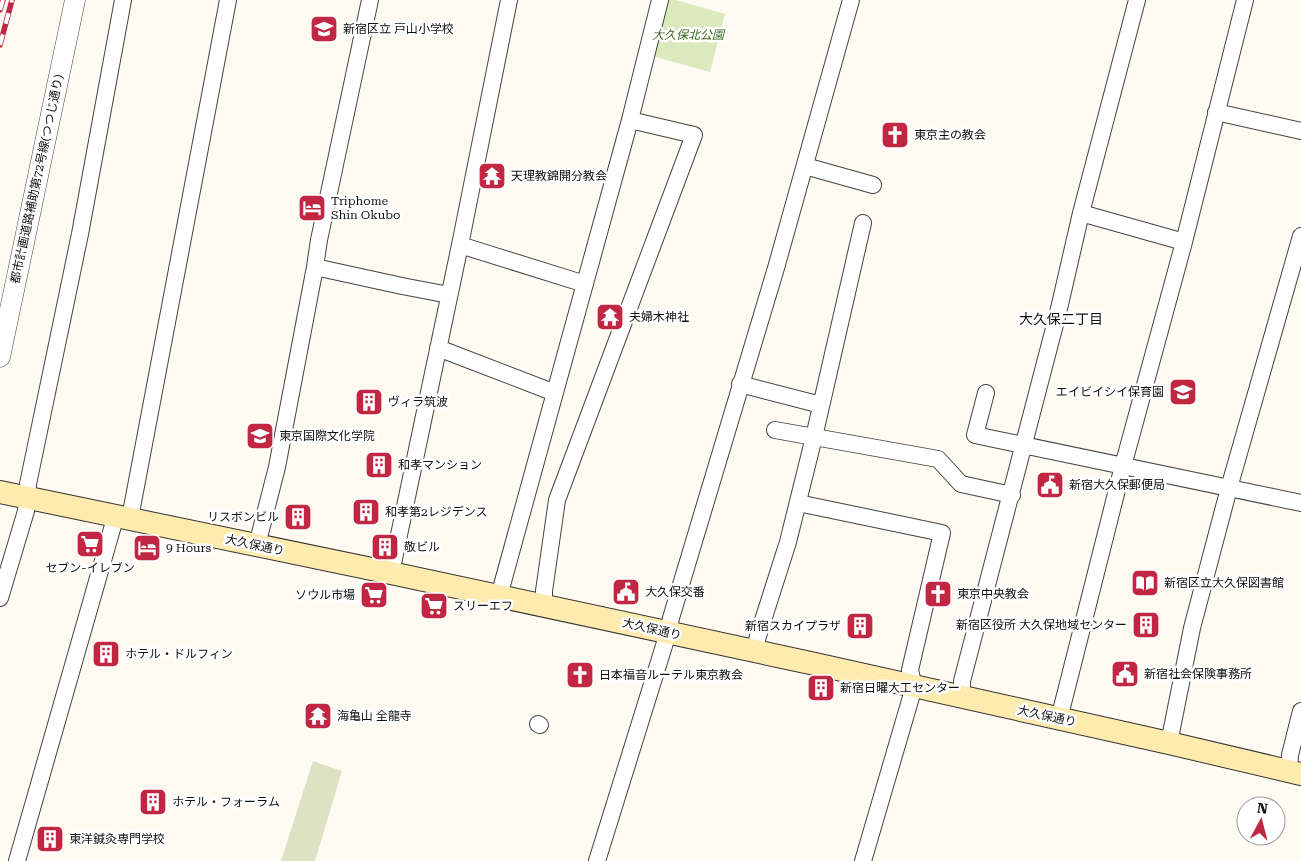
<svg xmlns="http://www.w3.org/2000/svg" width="1301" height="861" viewBox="0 0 1301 861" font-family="'Roboto Serif','Noto Sans JP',serif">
  <rect width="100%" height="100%" fill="#fffbf3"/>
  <path fill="#daeabc" d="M667,0H676L725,14L710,72L652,56Z"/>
  <path fill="#dce2c3" d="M313,761L342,771L315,861H281Z"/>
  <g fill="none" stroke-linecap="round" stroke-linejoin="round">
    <defs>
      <path id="minor" d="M1216,112L1301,131
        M805,166L873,185
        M1081,213L1184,242
        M460,245L585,284
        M315,267L402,286L449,295
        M438,348L555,393
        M740,384L821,405
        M986,393L975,435L1301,503
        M775,430L938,459L961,484L1012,495
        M798,503L942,533L910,670L914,687L863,861
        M130,518L228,0
        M257,545L277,467L315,267L319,240L370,0
        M391,573L460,245L509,0
        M499,596L630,120L660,0
        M0,598L26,511L28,484L80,234L123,0
        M544,606V591L557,500L694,135L630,120
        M755,651L758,636L788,542L814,437L863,223
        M962,697V681L1058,313L1081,213L1137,0
        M1059,719L1123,466L1184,242L1245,0
        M538,724L540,725
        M1169,743L1192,628L1229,488L1301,236
        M1289,771L1290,755L1301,711
        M17,861L116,515
        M597,861L668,633L671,618L776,268L851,0"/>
      <path id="tertiary" d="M0,357L75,0"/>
      <path id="secondary" d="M0,492L391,573L815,664L1169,743L1301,774"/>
    </defs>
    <use href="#minor" stroke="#434343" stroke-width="18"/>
    <use href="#tertiary" stroke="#434343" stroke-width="21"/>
    <use href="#secondary" stroke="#323232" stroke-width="24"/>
    <use href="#minor" stroke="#fff" stroke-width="16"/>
    <use href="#tertiary" stroke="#fff" stroke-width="20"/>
    <use href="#secondary" stroke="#ffebae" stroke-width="22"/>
    <defs>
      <path id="rail" d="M0,10L3,0
        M0,45L12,0"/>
    </defs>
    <use href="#rail" stroke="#c12743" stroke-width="5.5"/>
    <use href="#rail" stroke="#fff" stroke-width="4" stroke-dasharray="11" stroke-linecap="butt"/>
  </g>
  <defs>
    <symbol id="school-square" viewBox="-11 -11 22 22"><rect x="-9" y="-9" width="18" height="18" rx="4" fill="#c12743" stroke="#fff"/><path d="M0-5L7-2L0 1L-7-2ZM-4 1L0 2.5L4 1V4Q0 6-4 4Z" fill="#fff"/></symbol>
    <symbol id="church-square" viewBox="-11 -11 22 22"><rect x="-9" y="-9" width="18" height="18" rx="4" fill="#c12743" stroke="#fff"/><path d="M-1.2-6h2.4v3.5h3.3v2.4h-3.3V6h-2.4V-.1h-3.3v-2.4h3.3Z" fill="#fff"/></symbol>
    <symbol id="temple-square" viewBox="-11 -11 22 22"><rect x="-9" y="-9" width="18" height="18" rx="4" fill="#c12743" stroke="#fff"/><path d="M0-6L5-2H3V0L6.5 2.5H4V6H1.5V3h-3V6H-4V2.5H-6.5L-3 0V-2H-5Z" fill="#fff"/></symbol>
    <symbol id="hotel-square" viewBox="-11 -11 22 22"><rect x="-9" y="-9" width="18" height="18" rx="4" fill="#c12743" stroke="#fff"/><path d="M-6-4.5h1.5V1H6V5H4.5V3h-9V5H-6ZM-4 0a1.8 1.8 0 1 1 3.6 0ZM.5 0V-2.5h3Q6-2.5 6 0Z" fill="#fff"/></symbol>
    <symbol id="building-square" viewBox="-11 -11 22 22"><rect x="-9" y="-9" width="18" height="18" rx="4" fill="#c12743" stroke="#fff"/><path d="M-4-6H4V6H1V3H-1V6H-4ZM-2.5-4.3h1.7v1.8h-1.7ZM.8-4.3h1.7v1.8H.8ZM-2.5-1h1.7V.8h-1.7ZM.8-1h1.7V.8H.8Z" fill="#fff"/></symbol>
    <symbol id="civic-square" viewBox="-11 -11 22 22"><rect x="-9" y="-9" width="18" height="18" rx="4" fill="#c12743" stroke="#fff"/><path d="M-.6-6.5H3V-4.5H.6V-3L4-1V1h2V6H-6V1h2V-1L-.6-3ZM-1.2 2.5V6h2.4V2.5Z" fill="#fff"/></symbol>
    <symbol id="supermarket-square" viewBox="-11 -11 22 22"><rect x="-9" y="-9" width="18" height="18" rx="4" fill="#c12743" stroke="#fff"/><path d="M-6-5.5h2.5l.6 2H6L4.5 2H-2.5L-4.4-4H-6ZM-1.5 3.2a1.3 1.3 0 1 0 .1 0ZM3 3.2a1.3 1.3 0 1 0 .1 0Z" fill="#fff"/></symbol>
    <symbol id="library-square" viewBox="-11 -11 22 22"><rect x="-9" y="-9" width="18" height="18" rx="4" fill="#c12743" stroke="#fff"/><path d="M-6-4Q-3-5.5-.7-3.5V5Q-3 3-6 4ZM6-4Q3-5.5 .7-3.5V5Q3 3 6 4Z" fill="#fff"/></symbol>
  </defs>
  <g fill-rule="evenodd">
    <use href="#school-square" x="308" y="13" width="32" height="32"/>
    <use href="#church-square" x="879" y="119" width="32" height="32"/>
    <use href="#temple-square" x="476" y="160" width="32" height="32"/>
    <use href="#hotel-square" x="296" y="192" width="32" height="32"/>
    <use href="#temple-square" x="594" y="301" width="32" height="32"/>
    <use href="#school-square" x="1167" y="376" width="32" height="32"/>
    <use href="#building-square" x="353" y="386" width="32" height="32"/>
    <use href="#school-square" x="244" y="420" width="32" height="32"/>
    <use href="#building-square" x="363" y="449" width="32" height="32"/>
    <use href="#civic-square" x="1034" y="469" width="32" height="32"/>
    <use href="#building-square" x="350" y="496" width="32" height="32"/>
    <use href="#building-square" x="282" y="501" width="32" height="32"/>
    <use href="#supermarket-square" x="74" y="528" width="32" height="32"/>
    <use href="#building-square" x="369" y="531" width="32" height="32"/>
    <use href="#hotel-square" x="131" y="532" width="32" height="32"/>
    <use href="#library-square" x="1129" y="567" width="32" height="32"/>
    <use href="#civic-square" x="610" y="576" width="32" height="32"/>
    <use href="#church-square" x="922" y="578" width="32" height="32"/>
    <use href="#supermarket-square" x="358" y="579" width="32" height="32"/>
    <use href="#supermarket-square" x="418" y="590" width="32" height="32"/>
    <use href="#building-square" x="1130" y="609" width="32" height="32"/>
    <use href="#building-square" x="844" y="610" width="32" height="32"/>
    <use href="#building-square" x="90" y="638" width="32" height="32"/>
    <use href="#civic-square" x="1109" y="658" width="32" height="32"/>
    <use href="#church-square" x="564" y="659" width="32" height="32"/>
    <use href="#building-square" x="805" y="672" width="32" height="32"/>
    <use href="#temple-square" x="302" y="700" width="32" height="32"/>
    <use href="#building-square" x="137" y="786" width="32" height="32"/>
    <use href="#building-square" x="34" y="823" width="32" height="32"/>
  </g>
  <g text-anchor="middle" stroke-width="5" stroke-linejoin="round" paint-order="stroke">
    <g font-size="12" fill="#101010" stroke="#fff" text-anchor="start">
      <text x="343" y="33">新宿区立 戸山小学校</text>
      <text x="914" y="139">東京主の教会</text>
      <text x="511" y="180">天理教錦開分教会</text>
      <text x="331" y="205">Triphome<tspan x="331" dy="14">Shin Okubo</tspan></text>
      <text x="629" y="321">夫婦木神社</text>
      <text x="1164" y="396" text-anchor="end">エイビイシイ保育園</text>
      <text x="388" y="406">ヴィラ筑波</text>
      <text x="279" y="440">東京国際文化学院</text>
      <text x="398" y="469">和孝マンション</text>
      <text x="1069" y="489">新宿大久保郵便局</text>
      <text x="385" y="516">和孝第2レジデンス</text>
      <text x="279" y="521" text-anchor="end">リスボンビル</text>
      <text x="404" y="551">敬ビル</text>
      <text x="166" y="552">9 Hours</text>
      <text x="90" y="572" text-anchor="middle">セブン-イレブン</text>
      <text x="1164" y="587">新宿区立大久保図書館</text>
      <text x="645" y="596">大久保交番</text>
      <text x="957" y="598">東京中央教会</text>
      <text x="355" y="599" text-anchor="end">ソウル市場</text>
      <text x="453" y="610">スリーエフ</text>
      <text x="1127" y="629" text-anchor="end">新宿区役所 大久保地域センター</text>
      <text x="841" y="630" text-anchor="end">新宿スカイプラザ</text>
      <text x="125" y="658">ホテル・ドルフィン</text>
      <text x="1144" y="678">新宿社会保険事務所</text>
      <text x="599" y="679">日本福音ルーテル東京教会</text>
      <text x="840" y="692">新宿日曜大工センター</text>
      <text x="337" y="720">海亀山 全龍寺</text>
      <text x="172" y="806">ホテル・フォーラム</text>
      <text x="69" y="843">東洋鍼灸専門学校</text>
    </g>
    <g font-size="12" font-style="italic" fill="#38691f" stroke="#fff">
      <text x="688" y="39">大久保北公園</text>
    </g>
    <g font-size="12" fill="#101010" stroke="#fff">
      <text transform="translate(37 179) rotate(-78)" y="4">都市計画道路補助第72号線(つつじ通り)</text>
      <text transform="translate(255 545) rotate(12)" y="4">大久保通り</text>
      <text transform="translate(652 629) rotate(13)" y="4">大久保通り</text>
      <text transform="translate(1047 716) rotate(12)" y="4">大久保通り</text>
    </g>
    <g font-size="14" fill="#101010" stroke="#fff">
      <text x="1061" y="324">大久保二丁目</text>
    </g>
  </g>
  <g transform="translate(1261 821) rotate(7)"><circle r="24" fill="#ffffff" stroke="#9f9f9f"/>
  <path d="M0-4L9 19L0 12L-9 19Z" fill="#c12743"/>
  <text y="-8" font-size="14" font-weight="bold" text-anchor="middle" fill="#101010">N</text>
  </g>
</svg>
